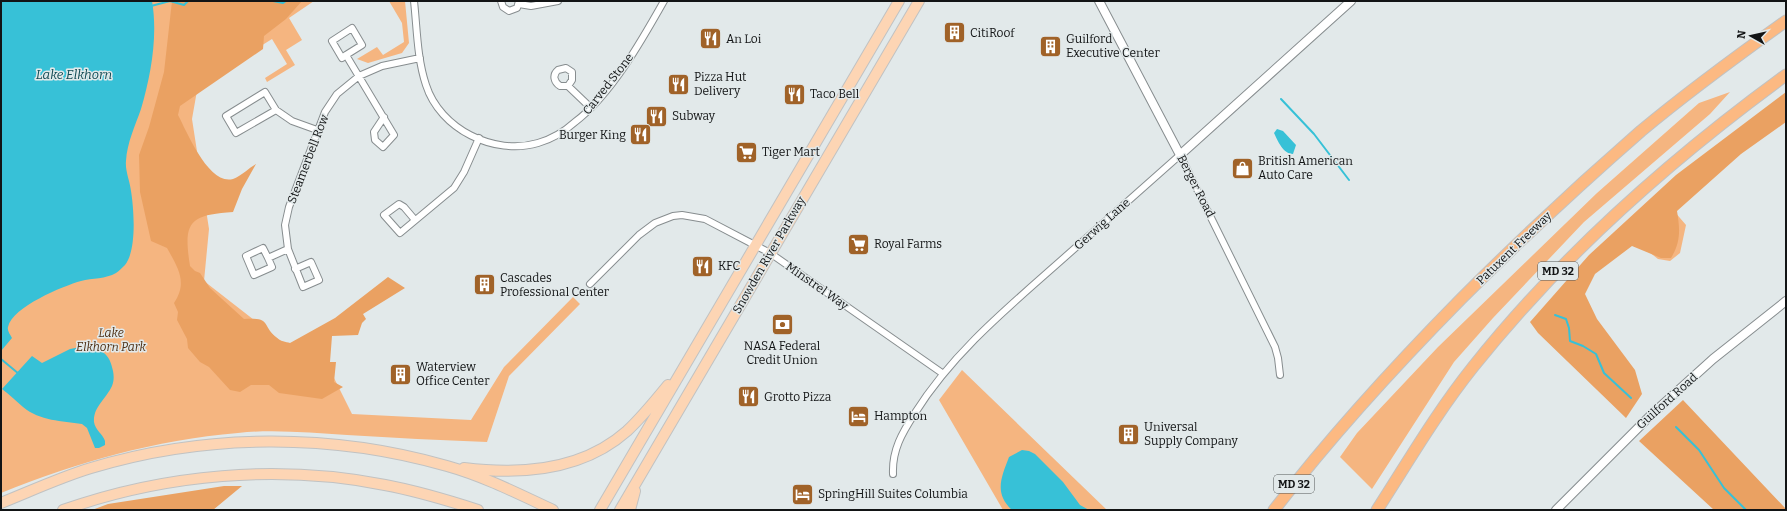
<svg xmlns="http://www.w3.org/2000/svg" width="1787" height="511" viewBox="0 0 1787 511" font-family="Bitter,serif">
  <rect width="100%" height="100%" fill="#e2e9ea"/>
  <path fill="#f5b580" d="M1,1H314L289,18L302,40L286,50L295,65L267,82L265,78L287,64L272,39L198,85L192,119L209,229L204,281L290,348L312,334L352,414L471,420L504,367L573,297L580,304L509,376L487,442C440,440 394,438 347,435C311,433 274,429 238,433C155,440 78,462 1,493Z
    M389,1H405L409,43L402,53L368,63L357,59L377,47L383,55L404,42L402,23Z
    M1730,92L1710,114L1584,222L1493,318L1454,362L1372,489L1340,457L1357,433L1438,347L1597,193L1699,103Z
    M1674,211L1686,225L1680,253L1670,261L1658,259L1639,244Z
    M962,370L1107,510H1003L939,400Z"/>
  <path fill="#eaa162" d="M172,1H302L286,19L264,36L263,49L180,106L178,115C187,132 209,186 233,179C241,176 249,168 256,164L242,189L233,212C189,215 183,222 190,266L195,271L200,273L210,288L244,319C272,317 261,325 277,338C280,341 286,342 290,343L335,318L388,277L405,288L363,314L366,319L362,323L358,335L332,336L330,362H336L334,382L343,387L322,399L279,393L269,385H251L240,392L230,390L209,367L200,362L188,348L187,339L177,320L178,312L174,303C188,282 178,268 167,248L151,241L140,192L139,155L149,127L164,72Z
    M1786,92V122L1741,154L1677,211C1680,229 1681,242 1671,258H1661L1632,246L1595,274L1585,294L1597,319L1635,370L1642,394L1626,418L1538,333L1530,322L1589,255L1676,175Z
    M1683,400L1786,509V510H1714L1639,441Z
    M224,486H242L213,510H92L108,504Z"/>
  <path fill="#37c1d7" d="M1,1H152C158,36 151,75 141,109C135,126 127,143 126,161C125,171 130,181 131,191C134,209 137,250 125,265C123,267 119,271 116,273C106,279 92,278 81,281C63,286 12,307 8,327C7,331 10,334 12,338L1,351Z
    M1277,129L1283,131L1296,145L1293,154C1283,154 1278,141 1274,133Z
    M86,346C102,349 110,354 113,371C114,376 114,381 112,386C106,399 93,407 94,422C95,430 103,434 105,441V445L99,448H95L87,428L82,424C62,421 40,421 23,407C16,401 10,395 2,389L32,356L42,363L70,349Z
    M1022,450L1029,451L1035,454L1063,482L1080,505L1089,510H1012C994,493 1001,478 1009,457Z"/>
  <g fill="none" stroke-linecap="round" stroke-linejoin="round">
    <path stroke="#37c1d7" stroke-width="2" d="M170,1L184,5L188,1
      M273,1L283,3L286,1
      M151,6L170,1
      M1281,99L1314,134L1349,180
      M1555,315L1566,319L1569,328L1570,341L1583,346L1596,354L1604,373L1631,398
      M1,359L19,374
      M1676,427L1699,450L1724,488L1746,510"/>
    <defs>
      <path id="minor" d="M414,1C417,28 417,58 426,85C440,129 494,156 538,143C552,139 565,131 575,122C611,95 642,40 664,1
        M501,1L503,7L509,11L517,8L519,1
        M519,4L531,6L558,1
        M346,55L362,45L352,28L332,41L342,58L346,55L394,135L383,147L375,140L374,132L384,117
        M568,86H560C554,82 552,75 558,70L566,68L572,72V80L568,86L591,108
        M276,110L265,92L226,116L236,133L276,110L292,121L317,130
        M415,220L404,207L399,204L384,215L400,233L454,188L464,172L479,138
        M268,258L263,248L246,256L254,275L272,267L268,258L288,249
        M295,269L311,262L319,280L303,287L288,249L285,225L289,207L325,112L337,94L359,76L382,66L420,58
        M590,284L639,235L655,223L673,216L682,215L705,219L770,253L942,373
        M893,474C892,450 902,433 915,413C954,351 1011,305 1065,257C1103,223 1142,189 1180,155L1275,347L1278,358L1280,375"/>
      <path id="tertiary" d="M1099,1L1180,155L1351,1
        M1556,510L1650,416L1713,359L1786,301"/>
      <path id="primary" d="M464,468C520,475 582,471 627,431C642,417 655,401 668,385
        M1,503C31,491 61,477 91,468C206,433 332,433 447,466C483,476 519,494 553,510
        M63,510C165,474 278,464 385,485C417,491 447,500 478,510
        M600,510L899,1
        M620,510L919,1
        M630,510L635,491"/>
      <path id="motorway" d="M1274,510C1331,436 1395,366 1461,299C1519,241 1579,185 1641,131C1688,92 1737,56 1786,21
        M1377,510C1408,462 1437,412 1473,367C1562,255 1671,159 1786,75"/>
    </defs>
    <use href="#minor" stroke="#878d8f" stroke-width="8"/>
    <use href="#tertiary" stroke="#878d8f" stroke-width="10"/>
    <use href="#primary" stroke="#c1c2c2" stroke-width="12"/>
    <use href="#motorway" stroke="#c1c2c2" stroke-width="13"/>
    <use href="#minor" stroke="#fff" stroke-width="6"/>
    <use href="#tertiary" stroke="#fff" stroke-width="8"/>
    <use href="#primary" stroke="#fdd5b4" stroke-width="10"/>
    <use href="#motorway" stroke="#fcb982" stroke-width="11"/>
  </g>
  <defs>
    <symbol id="building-square" viewBox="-11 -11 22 22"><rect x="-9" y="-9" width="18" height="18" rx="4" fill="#a06228" stroke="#e2e9ea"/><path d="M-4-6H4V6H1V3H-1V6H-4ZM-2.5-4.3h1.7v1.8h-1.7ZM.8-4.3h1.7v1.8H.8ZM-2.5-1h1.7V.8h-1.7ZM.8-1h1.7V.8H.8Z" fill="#fff"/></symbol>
    <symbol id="restaurant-square" viewBox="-11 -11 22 22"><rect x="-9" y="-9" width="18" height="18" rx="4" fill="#a06228" stroke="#e2e9ea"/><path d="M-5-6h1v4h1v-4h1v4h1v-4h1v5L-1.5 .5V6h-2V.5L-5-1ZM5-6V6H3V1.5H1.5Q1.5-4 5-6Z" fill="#fff"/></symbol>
    <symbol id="supermarket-square" viewBox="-11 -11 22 22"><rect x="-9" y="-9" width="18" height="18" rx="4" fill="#a06228" stroke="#e2e9ea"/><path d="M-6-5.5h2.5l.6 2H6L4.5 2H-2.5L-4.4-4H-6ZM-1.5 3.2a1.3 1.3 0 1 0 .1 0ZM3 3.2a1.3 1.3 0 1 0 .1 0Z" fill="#fff"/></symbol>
    <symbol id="shop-square" viewBox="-11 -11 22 22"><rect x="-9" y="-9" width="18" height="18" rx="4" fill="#a06228" stroke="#e2e9ea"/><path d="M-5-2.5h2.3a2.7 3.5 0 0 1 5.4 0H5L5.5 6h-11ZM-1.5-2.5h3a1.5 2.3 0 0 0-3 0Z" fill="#fff"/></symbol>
    <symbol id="bank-square" viewBox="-11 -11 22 22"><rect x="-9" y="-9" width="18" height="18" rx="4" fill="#a06228" stroke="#e2e9ea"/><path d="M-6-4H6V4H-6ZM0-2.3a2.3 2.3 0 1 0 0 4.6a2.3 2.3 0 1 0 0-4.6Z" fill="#fff"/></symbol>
    <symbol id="hotel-square" viewBox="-11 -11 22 22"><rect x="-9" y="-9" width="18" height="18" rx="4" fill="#a06228" stroke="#e2e9ea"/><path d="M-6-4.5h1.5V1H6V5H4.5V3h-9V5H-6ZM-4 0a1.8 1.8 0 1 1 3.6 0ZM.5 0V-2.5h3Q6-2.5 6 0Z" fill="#fff"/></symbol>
  </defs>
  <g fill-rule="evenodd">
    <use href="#building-square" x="942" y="20" width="25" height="25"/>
    <use href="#restaurant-square" x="698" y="26" width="25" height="25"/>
    <use href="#building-square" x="1038" y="34" width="25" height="25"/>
    <use href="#restaurant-square" x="666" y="72" width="25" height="25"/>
    <use href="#restaurant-square" x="782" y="82" width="25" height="25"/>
    <use href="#restaurant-square" x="644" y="104" width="25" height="25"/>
    <use href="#restaurant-square" x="628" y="122" width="25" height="25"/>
    <use href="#supermarket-square" x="734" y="140" width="25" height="25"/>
    <use href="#shop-square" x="1230" y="156" width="25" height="25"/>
    <use href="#supermarket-square" x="846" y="232" width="25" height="25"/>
    <use href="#restaurant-square" x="690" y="254" width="25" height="25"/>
    <use href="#building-square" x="472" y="272" width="25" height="25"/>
    <use href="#bank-square" x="770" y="312" width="25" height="25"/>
    <use href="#building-square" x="388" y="362" width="25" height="25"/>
    <use href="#restaurant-square" x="736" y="384" width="25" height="25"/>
    <use href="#hotel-square" x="846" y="404" width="25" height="25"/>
    <use href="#building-square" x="1116" y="422" width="25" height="25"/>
    <use href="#hotel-square" x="790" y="482" width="25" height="25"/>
  </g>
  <g text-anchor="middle" stroke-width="3" stroke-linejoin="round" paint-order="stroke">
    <g fill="#e2e9ea" stroke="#505455" stroke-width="1">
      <rect x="1538" y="262" width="40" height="18" rx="3"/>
      <rect x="1274" y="475" width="40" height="18" rx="3"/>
    </g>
    <g font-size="11" font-weight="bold" fill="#121415">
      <text x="1558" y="275">MD 32</text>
      <text x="1294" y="488">MD 32</text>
    </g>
    <g font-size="12" fill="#121415" stroke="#e2e9ea" text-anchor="start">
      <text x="970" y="37">CitiRoof</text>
      <text x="726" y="43">An Loi</text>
      <text x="1066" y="43">Guilford<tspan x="1066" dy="14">Executive Center</tspan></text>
      <text x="694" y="81">Pizza Hut<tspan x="694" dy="14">Delivery</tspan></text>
      <text x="810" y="98">Taco Bell</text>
      <text x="672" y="120">Subway</text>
      <text x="626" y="139" text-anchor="end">Burger King</text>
      <text x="762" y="156">Tiger Mart</text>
      <text x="1258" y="165">British American<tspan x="1258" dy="14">Auto Care</tspan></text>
      <text x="874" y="248">Royal Farms</text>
      <text x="718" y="270">KFC</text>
      <text x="500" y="282">Cascades<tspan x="500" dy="14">Professional Center</tspan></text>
      <text x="782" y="350" text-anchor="middle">NASA Federal<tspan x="782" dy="14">Credit Union</tspan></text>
      <text x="416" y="371">Waterview<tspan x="416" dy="14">Office Center</tspan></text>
      <text x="764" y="401">Grotto Pizza</text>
      <text x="874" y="420">Hampton</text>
      <text x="1144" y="431">Universal<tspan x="1144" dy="14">Supply Company</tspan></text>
      <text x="818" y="498">SpringHill Suites Columbia</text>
    </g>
    <g font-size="12" fill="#121415" stroke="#e2e9ea">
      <text transform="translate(608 84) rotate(-52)" y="4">Carved Stone</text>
      <text transform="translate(308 159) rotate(-69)" y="4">Steamerbell Row</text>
      <text transform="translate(1196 186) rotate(63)" y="4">Berger Road</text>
      <text transform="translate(1102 224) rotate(-42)" y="4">Gerwig Lane</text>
      <text transform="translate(1514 248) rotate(-44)" y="4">Patuxent Freeway</text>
      <text transform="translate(769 255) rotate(-60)" y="4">Snowden River Parkway</text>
      <text transform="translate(817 286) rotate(35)" y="4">Minstrel Way</text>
      <text transform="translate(1667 401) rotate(-42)" y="4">Guilford Road</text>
    </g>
    <g font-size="12" font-style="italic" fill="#4e3015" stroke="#e2e9ea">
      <text x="111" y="337">Lake<tspan x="111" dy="14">Elkhorn Park</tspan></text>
    </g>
    <g font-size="13" font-style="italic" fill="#124c55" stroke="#e2e9ea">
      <text x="74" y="79">Lake Elkhorn</text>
    </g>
  </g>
  <rect width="1787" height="511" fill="none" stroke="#121415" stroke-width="4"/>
  <g transform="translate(1751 36) rotate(278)" stroke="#e2e9ea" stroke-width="3" paint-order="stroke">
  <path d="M0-3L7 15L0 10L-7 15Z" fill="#121415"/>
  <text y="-6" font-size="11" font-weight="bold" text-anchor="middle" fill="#121415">N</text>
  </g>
</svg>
